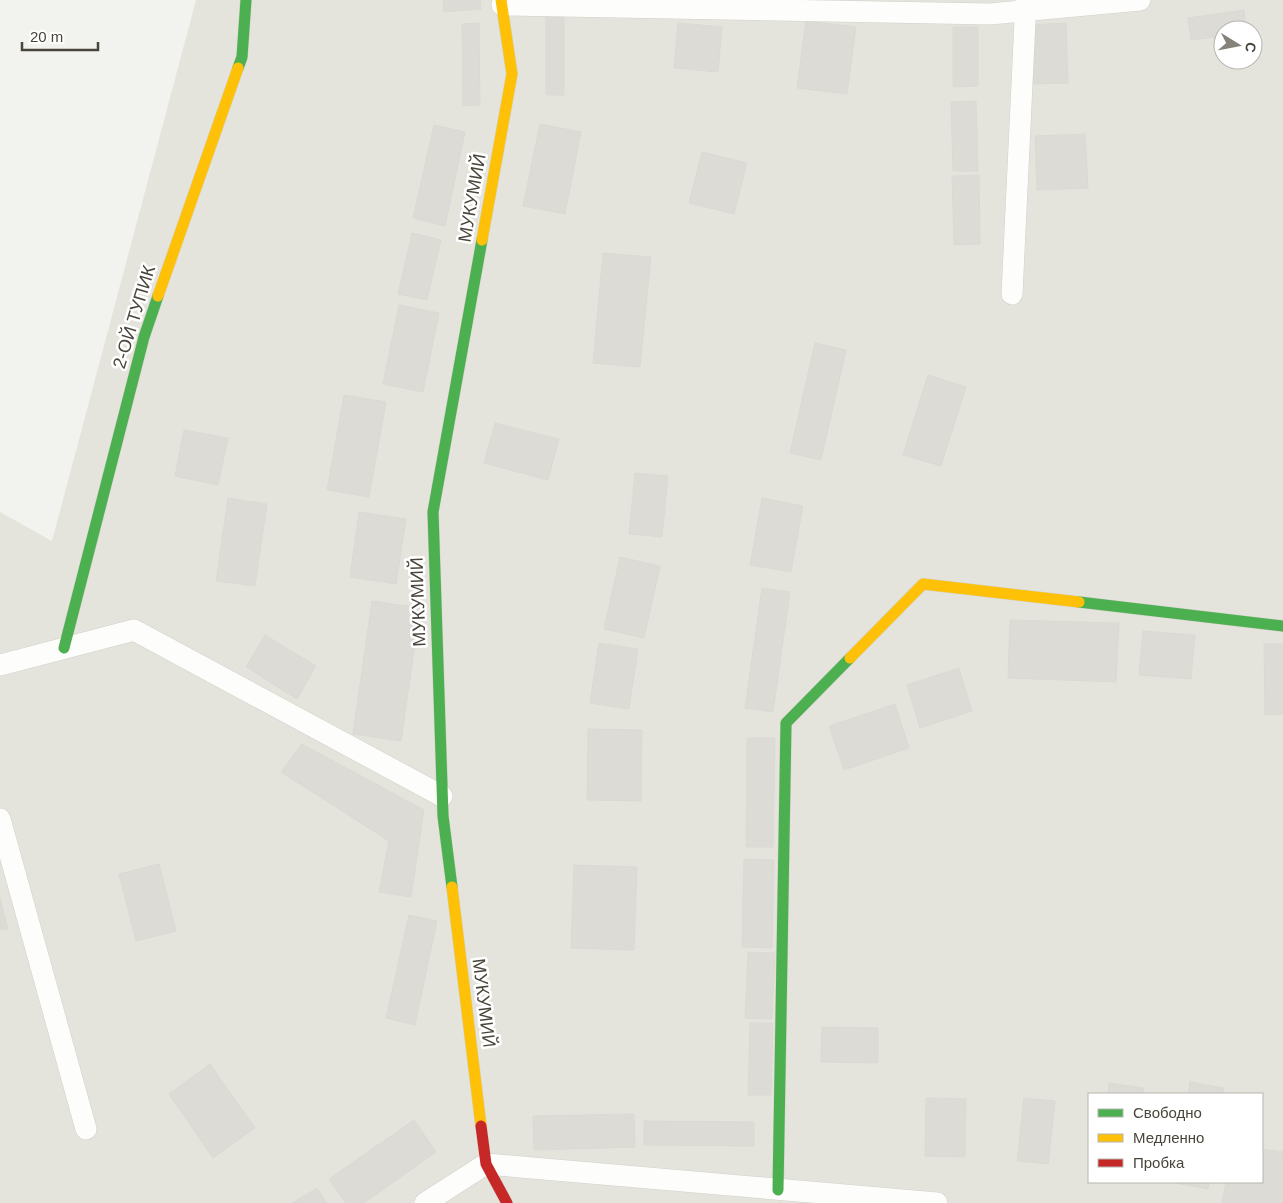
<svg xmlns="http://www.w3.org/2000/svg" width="1283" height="1203" viewBox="0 0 1283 1203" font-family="Arial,sans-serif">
  <rect width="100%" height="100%" fill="#f2f2ee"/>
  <path fill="#e5e4dc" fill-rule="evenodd" d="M196,0H1283V1203H0V512L52,541ZM1223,30H1253V60H1223ZM1089,1094H1262V1182H1089Z"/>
  <path fill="#dcdbd6" stroke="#dad9d4" d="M443,0H480L481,9L444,12Z
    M1244,10L1246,30H1223V36L1191,40L1188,18Z
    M546,17H564V95H546Z
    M806,21L856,27L847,94L797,88Z
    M479,23L480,105L463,106L462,24Z
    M678,23L722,27L718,72L674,68Z
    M1066,23L1068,83L1031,84L1029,25Z
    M953,27H978V86L953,87Z
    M976,101L978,171H953L951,102Z
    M540,124L581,132L565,214L523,206Z
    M434,125L465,132L445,226L413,218Z
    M1085,134L1088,188L1037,190L1035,136Z
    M702,152L747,163L734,214L689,203Z
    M979,175L980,244L954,245L952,176Z
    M412,233L441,240L427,300L398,294Z
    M603,253L651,257L640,367L593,363Z
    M399,305L439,313L423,392L383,384Z
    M815,343L846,350L821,460L790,453Z
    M928,375L966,387L941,466L903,455Z
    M344,395L386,402L369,497L327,490Z
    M495,423L559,439L548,480L484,463Z
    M184,430L228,438L218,485L175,476Z
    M635,473L668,476L662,537L629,534Z
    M228,498L267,504L255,586L216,581Z
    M762,498L803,506L791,572L750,565Z
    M359,512L406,519L396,584L350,577Z
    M620,557L660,566L644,638L604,629Z
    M762,588L790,592L773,712L745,708Z
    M372,601L420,608L401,741L353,734Z
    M1010,620L1119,623L1116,682L1008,678Z
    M1143,631L1195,635L1191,679L1139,675Z
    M265,635L316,666L297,699L246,667Z
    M599,643L638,649L629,709L590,703Z
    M1264,644H1283V714L1265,715Z
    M959,668L972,711L920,728L907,685Z
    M895,704L909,748L844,770L829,726Z
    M588,729L642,730L641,801L587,800Z
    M747,738H775L773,847H746Z
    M302,744L424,810L411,897L379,892L389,841L281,772Z
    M744,859L774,860L772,948L742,947Z
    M159,864L176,931L136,941L119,874Z
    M574,865L637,867L634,950L571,948Z
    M0,898L8,929L0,930Z
    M409,915L437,921L415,1025L386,1018Z
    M748,952L775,953L772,1019L745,1018Z
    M750,1023H773L771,1095H748Z
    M822,1027L878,1028V1063L821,1062Z
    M210,1064L255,1128L213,1158L169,1094Z
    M1190,1082L1224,1088L1223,1094H1188Z
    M1109,1083L1144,1088L1143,1094H1108Z
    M926,1098L966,1099L965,1157L925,1156Z
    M1024,1098L1055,1101L1048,1164L1017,1161Z
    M634,1114L635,1147L534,1150L533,1116Z
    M414,1120L436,1152L364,1203H346L329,1179Z
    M644,1121L754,1122V1146L644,1145Z
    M1262,1149L1283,1152V1203H1222L1226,1182H1262Z
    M1175,1182H1209L1208,1189L1175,1183Z
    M317,1188L327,1203H292Z"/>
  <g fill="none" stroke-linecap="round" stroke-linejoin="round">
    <defs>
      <path id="street" d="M502,5L990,14L1140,0
        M1012,294L1026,0
        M0,665L134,630L442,796
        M0,819L86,1129
        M425,1203L486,1164L937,1203"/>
      <path id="fast" d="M238,68L242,57L246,0
        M1079,602L1283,626
        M64,648L144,337L158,296
        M452,887L443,816L433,512L482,240
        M778,1190L786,723L850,658"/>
      <path id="slow" d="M482,240L512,74L501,0
        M158,296L238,68
        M850,658L923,584L1079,602
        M452,887L481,1126"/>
      <path id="jam" d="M481,1126L486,1164L507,1203"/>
    </defs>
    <use href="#street" stroke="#d0d0cb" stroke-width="22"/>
    <use href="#fast" stroke="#d2d1c7" stroke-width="12"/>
    <use href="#slow" stroke="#d2d1c7" stroke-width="12"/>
    <use href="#jam" stroke="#d2d1c7" stroke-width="12"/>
    <use href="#street" stroke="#fdfdfc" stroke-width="21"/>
    <use href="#fast" stroke="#4caf50" stroke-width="11"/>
    <use href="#slow" stroke="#ffc107" stroke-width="11"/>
    <use href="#jam" stroke="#c62828" stroke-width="11"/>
  </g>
  <g text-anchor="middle" stroke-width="5" stroke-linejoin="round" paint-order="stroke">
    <g font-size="18" fill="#48453a" stroke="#fff">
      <text transform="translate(472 198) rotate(-80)" y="6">МУКУМИЙ</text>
      <text transform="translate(134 317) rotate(-73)" y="6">2-ОЙ ТУПИК</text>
      <text transform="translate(418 602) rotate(-92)" y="6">МУКУМИЙ</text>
      <text transform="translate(484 1003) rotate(83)" y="6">МУКУМИЙ</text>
    </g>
  </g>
  <rect x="1088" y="1093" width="175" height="90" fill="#ffffff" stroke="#b6b5b0"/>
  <rect x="1098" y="1109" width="25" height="8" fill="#4caf50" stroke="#b6b5b0"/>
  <text x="1133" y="1118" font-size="15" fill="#48453a">Свободно</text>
  <rect x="1098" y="1134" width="25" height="8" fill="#ffc107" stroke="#b6b5b0"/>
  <text x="1133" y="1143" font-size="15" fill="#48453a">Медленно</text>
  <rect x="1098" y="1159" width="25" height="8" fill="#c62828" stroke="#b6b5b0"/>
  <text x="1133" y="1168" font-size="15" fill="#48453a">Пробка</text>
  <g transform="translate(1238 45) rotate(100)"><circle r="24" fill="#ffffff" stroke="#b6b5b0"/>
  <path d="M0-4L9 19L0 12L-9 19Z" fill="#848279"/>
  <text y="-8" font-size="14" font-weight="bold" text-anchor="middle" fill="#48453a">С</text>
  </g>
  <path d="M22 42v8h76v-8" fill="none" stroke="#48453a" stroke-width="2.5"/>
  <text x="30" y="42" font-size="15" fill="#48453a" stroke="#ffffff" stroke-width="4" paint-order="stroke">20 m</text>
</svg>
